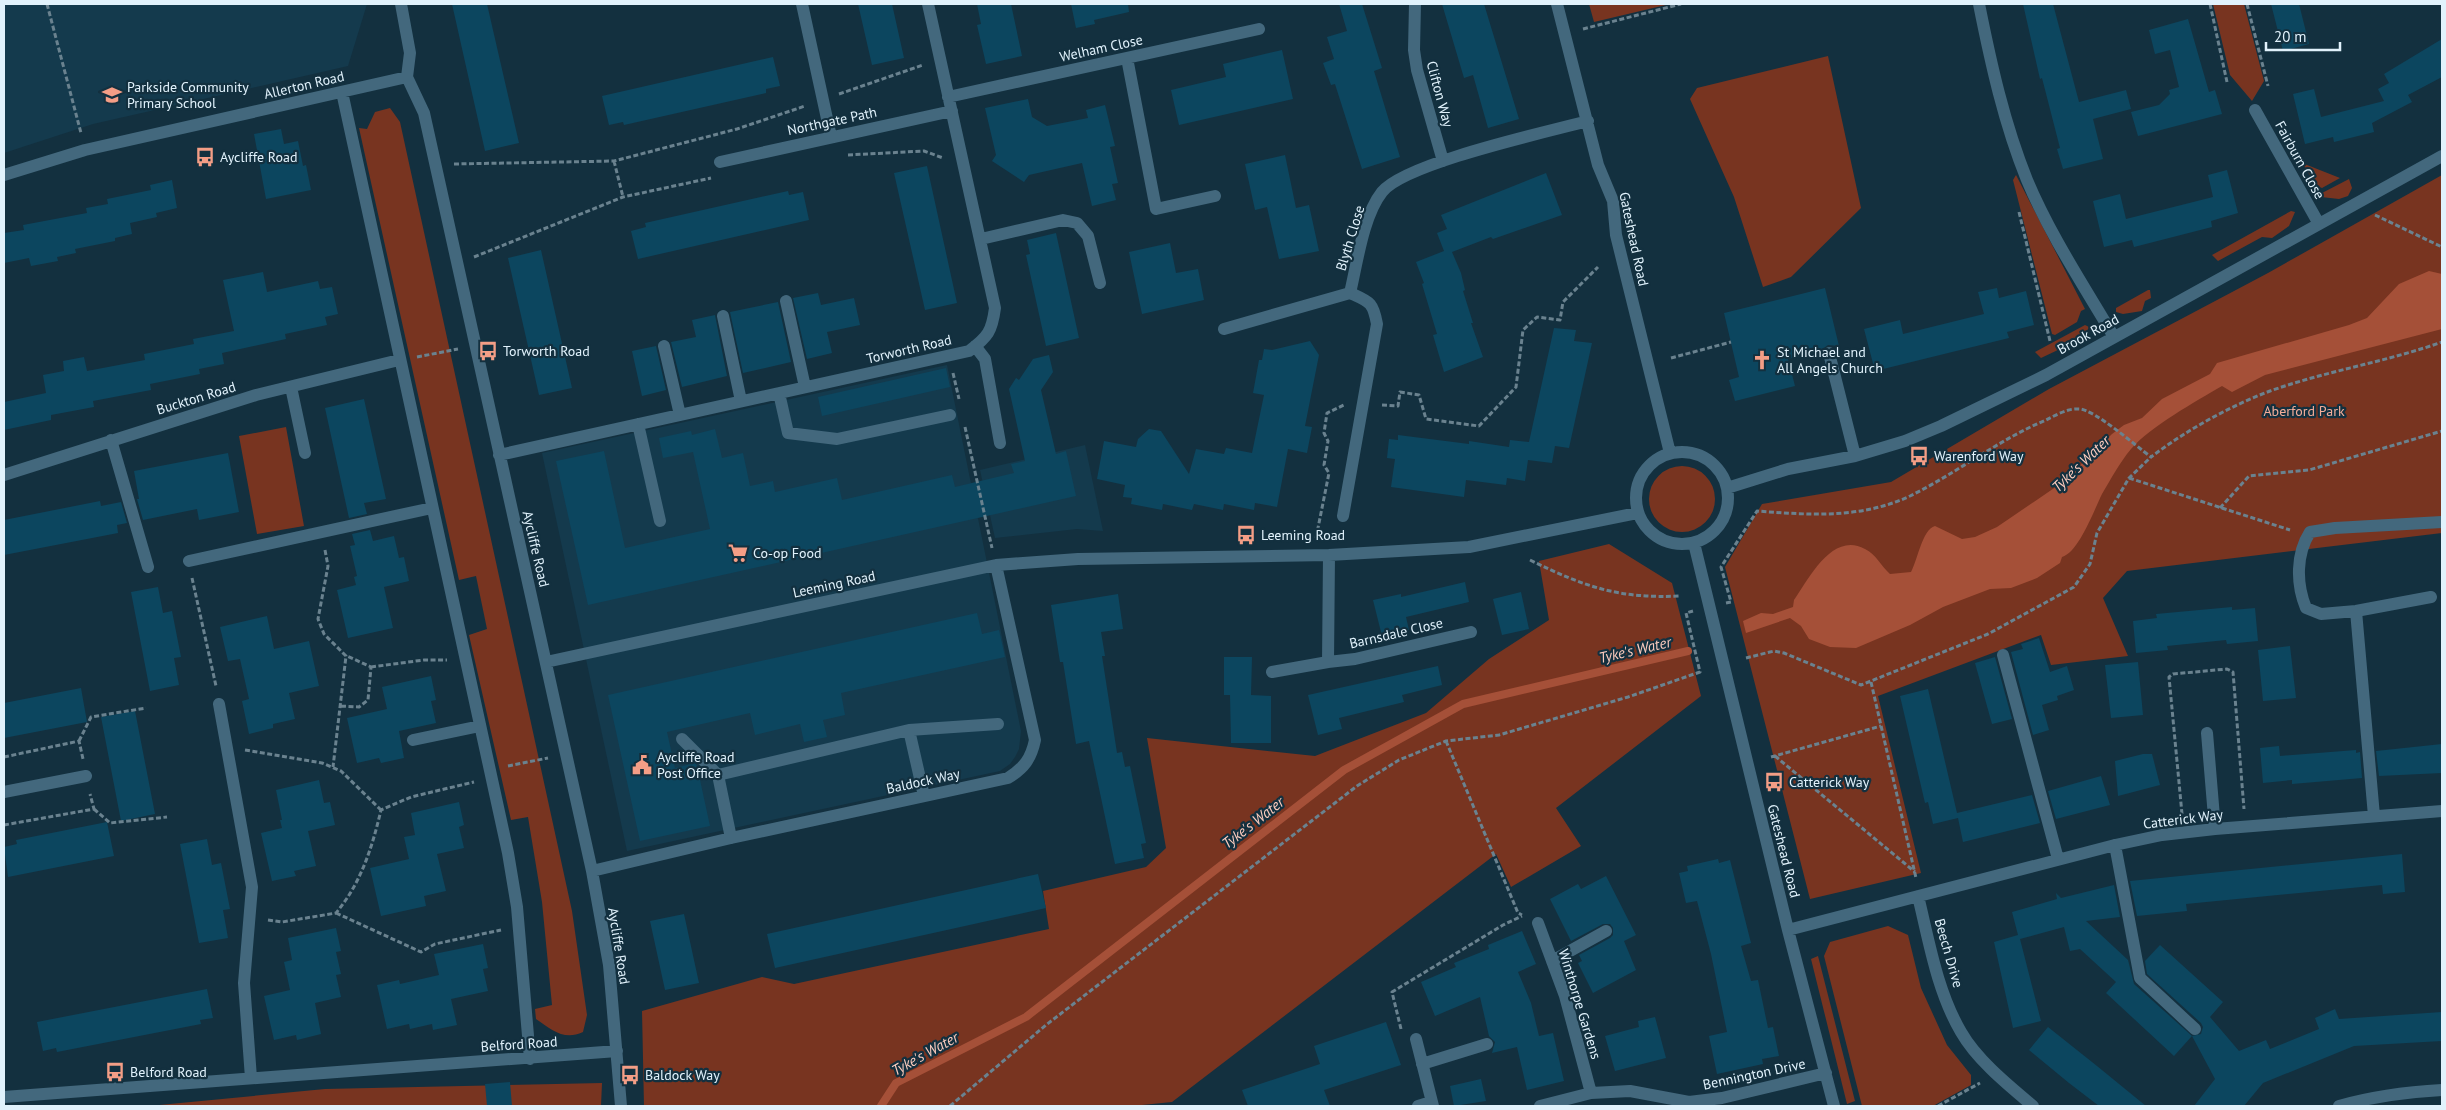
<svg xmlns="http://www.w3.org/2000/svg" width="2446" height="1110" viewBox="0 0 2446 1110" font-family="'PT Sans',sans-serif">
  <rect width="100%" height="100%" fill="#13303f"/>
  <path fill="#143a4d" d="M4,4H367L348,66L93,124L4,153Z
    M947,365L1021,731L1019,749L1015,757L1010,764L1000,771L627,851L542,453Z
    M1085,445L1103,531L1077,529L995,538L980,470Z"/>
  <path fill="#783420" d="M1589,4H1670L1594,22Z
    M2213,4H2244L2264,81L2252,101L2230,75Z
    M1828,56L1861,208L1791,277L1763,287L1734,197L1690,99L1697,88Z
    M390,108L400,122L572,911L587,1015L583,1032C564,1041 552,1030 536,1019L535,1009L552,1005L542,902L528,817L511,820L469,635L487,629L476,576L459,580L359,128L367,129L375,112Z
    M2302,163L2340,178L2322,188L2317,186Z
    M2016,175L2085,309L2081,311L2077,322L2055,335L2052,334L2013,180Z
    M2442,175V533L2127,571L2103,598L2128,656L2051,665L2041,635L1878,696L1921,873L1810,899L1725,567L1762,504L1891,482L2049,389L2268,273Z
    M2349,179L2352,188L2348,196L2339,199L2321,197L2322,193Z
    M2291,211L2295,212L2289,226L2272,238L2262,237L2218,261L2212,255Z
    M2148,290H2150L2151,298L2145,301L2142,311L2123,314L2116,312V308Z
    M2085,325L2089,327C2084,339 2079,345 2068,352L2060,349L2041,358L2035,352Z
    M286,427L304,526L257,534L239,436Z
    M1649 499a33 33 0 1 1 66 0a33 33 0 1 1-66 0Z
    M1609,544L1672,583L1701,696L1556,808L1581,846L1511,887L1496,854L1172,1102L1132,1106H644L642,1011L762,977L794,984L1049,929L1043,891L1146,867L1166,848L1147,738L1315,756L1426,713L1489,659L1549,620L1539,561Z
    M1888,926L1908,935L1921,988L1947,1045L1971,1075V1085L1933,1106H1862L1824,956L1830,942Z
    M1818,956L1855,1101L1847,1104L1811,959Z
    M602,1083L601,1106H149L325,1089Z"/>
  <path fill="#a55038" d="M2429,271L2442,274V329L2265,375L2232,392L2222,386C2195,402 2151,426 2131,449C2120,462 2111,479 2102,494C2094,510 2079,552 2062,557L2060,563L2037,578L2011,588L1990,589L1943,607L1910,625L1856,648L1830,647L1809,639L1801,626L1790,618L1746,633L1743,621L1761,613L1773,614L1793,607L1794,600C1809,579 1832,531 1865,549C1876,554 1881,566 1890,574L1911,572C1918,559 1922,530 1935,526L1962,539L1975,537L1997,527L2063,482L2112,434L2124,425L2142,418L2162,399L2210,374L2217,363L2349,325L2367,318L2399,284Z"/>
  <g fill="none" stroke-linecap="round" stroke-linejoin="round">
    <path stroke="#a55038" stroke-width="8" d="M881,1106L896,1083L1026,1017L1344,770L1463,704L1688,651"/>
  </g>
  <path fill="#0c465f" d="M452,4H487L519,143L485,151Z
    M858,4H892L904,58L872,65Z
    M977,4H1011L1022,56L986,64L977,25L981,24Z
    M1071,4H1128L1129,12L1094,20L1095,24L1076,28Z
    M1339,4H1362L1382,68L1374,71L1400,157L1362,169L1335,84L1331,85L1323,63L1334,59L1327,37L1347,31Z
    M1442,4H1484L1519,119L1488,128L1473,75L1464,78Z
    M2023,4H2053L2079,102L2126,90L2131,109L2093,119L2103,159L2063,169L2057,149L2060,148L2042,78L2040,79Z
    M2271,4H2299L2309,44L2283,51Z
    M2188,19L2209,92L2215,90L2222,114L2138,136L2131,112L2159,105L2170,94L2169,90L2179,87L2170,50L2155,54L2149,30Z
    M2442,39V77L2408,95L2412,102L2372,123L2374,132L2334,142L2333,137L2305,144L2293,94L2314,89L2321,117L2384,101L2378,89L2389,83L2384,74Z
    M1282,50L1293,99L1179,125L1171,90L1226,77L1223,64Z
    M773,57L780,86L766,89V93L624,125L623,122L609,125L602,96Z
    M1028,99L1032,117L1047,126L1088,118L1086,110L1105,105L1115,146L1110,147L1118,183L1112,184L1116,200L1092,206L1082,163L1029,175L1024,182L992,161L996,155L985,108Z
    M281,129L284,144L298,141L303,166L306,165L311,190L266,199L254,134Z
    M1285,155L1296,208L1309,205L1319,251L1279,259L1267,207L1255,210L1245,164Z
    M927,166L957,303L925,310L894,173Z
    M2227,170L2238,213L2211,221L2212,227L2134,247L2132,240L2104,247L2093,201L2120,194L2126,219L2213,197L2208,175Z
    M1546,173L1562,215L1493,239L1491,237L1452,252L1461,273L1465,290L1463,291L1473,323H1471L1483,357L1444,372L1433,335L1437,334L1422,284L1424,283L1416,262L1444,251L1437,233L1447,229L1441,215Z
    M172,180L177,208L156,213L157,217L130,223L132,234L115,238V241L75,249L76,253L57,257L58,261L31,266L29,258L4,263V233L24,230L23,225L87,213L86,208L108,204L107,199L151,190L150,185Z
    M788,191L789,195L803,192L809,220L638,259L631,231L646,227L645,223Z
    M1056,233L1079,338L1046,346L1026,255L1030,254L1027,240Z
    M1170,243L1176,273L1198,269L1204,300L1142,314L1129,252Z
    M541,250L572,388L539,395L508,258Z
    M263,272L267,292L318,281L320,289L332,287L338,314L325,317L327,325L285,334L286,339L222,353L224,364L199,369L200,374L150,384L151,390L93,401L94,407L51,415V420L4,430V402L46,393L43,375L64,371L63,361L84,357L87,371L145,360L144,354L194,344L193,339L234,331L223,280Z
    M1825,288L1839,346L1828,345L1821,350L1788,359L1795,386L1735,401L1729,380L1739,377L1724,313Z
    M1997,288L1999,298L2026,291L2034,325L2007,332L2009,338L1875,371L1864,329L1900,320L1903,334L1984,314L1978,292Z
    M818,293L821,305L854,298L860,325L827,332L832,353L807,359L793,298Z
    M778,302L791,362L743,373L730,312Z
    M715,315L727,376L682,387L671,342L696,337L692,320Z
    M1554,328L1576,330L1574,341L1592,343L1569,448L1555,446L1552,463L1528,460L1525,481L1507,478L1506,485L1466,480L1464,497L1391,487L1395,459L1387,458L1389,439L1398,440V435L1469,444V441L1509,447L1510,440L1529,442Z
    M1310,341L1319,355L1305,426L1312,427L1307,453L1288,449L1277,507L1255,503L1254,510L1224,504L1223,510L1194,504L1192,510L1163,504L1162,510L1131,504L1132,498L1123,497L1125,485L1097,479L1104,441L1136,447L1138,439L1149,429L1161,431L1189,474L1196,449L1224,454L1226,448L1252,453L1264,395L1253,393L1259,360H1262L1264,349L1272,350Z
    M656,346L666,390L642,396L632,351Z
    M1049,355L1053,372L1041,390L1056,454L1066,451L1076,496L588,605L556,461L604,451L625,548L710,529L693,452L663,458L659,438L691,431L692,435L715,429L722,458L743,453L750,486L773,481L775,492L837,478L842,500L952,475L955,487L1014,473L1011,464L1025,461L1009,389L1016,378L1019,380L1033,359Z
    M946,368L950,387L822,416L818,397Z
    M364,399L386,499L364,503L367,514L349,518L325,408Z
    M228,453L239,512L199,520L197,509L143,520L137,499H139L134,471Z
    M100,501L101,506L121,502L127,523L117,525L118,533L4,555V520Z
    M370,530L373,541L394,536L399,558L404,557L409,581L384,587L393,628L348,638L337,590L356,585L354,577L357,576L350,546L355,545L352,534Z
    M1465,582L1469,602L1406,617L1409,630L1382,636L1373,600L1401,594V597Z
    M158,587L163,613L172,611L181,657L174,658L179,685L150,691L131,592Z
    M1521,592L1529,629L1502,635L1493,599Z
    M1118,594L1123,629L1101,632L1105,656H1102L1117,753L1122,752L1125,767L1130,766L1146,843L1141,844L1144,858L1115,864L1089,741L1076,744L1063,662H1060L1051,605Z
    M2232,607V610L2255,608L2258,641L2227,644L2226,640L2167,646L2168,650L2136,653L2133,621L2157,618L2156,614Z
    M977,613L982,634L999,630L1005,657L841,693L845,715L823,720L827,737L804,742L800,724L755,735L750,713L667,732L675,768L695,763L697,766L710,826L640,841L608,695Z
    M267,616L274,649L309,641L319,686L289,693L295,719L273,724V728L249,734L242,701L249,699L240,659L228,661L220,627Z
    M2039,638L2050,672L2067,666L2074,690L2057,696L2058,700L2042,705L2049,730L2033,735L2011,652L2023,649L2021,644Z
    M2290,646L2296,698L2263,701L2258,650Z
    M1224,657H1252L1251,695L1271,696V743H1231L1230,695H1224Z
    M1995,657L2012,719L1992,724L1975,663Z
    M2138,662L2143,715L2111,718L2105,665Z
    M1438,666L1442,685L1402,695L1404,702L1339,718L1342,729L1318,735L1308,695Z
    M431,676L436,700L431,701L436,723L399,731L404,758L381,763L379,758L357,763L347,718L387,709L382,687Z
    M81,688L87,722L4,738V703Z
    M1928,689L1957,813L2032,795L2040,823L1963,842L1958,818L1933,824L1928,802L1925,803L1900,696Z
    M135,711L155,814L121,821L101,717Z
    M2442,744V773L2379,776L2376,751Z
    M2279,746L2280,756L2356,750V753L2360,752L2362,778L2292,784V780L2263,783L2260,748Z
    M2143,754H2152L2160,785L2118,796L2115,761Z
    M2101,776L2110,805L2056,819L2048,791Z
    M319,780L324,803L330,802L335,825L308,831L316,866L294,871L296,876L272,881L261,833L282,828L280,820H282L276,790Z
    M459,802L464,825L459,827L464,848L437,854L446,891L424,896L426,906L381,916L370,868L409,859L404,837L415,835L411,813Z
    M107,822L114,856L8,877L4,847L17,844L16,840Z
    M207,839L212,865L221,863L230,909L223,910L228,938L199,943L180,844Z
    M2402,854L2405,892L2383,894L2382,885L2186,904L2187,911L2137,916L2130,881Z
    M1718,859L1719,863L1730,860L1751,943L1741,946L1751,981L1758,980L1768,1028L1773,1027L1779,1056L1762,1059L1763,1064L1717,1074L1709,1036L1727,1032L1711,954L1697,901L1686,903L1679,873L1688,871L1687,866Z
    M1038,874L1046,908L775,968L767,934Z
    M1606,876L1636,935L1624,941L1636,970L1593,993L1578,963L1582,961L1579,955L1610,938L1613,935V928L1610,924H1603L1571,941L1550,899L1578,884L1581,889Z
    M2114,885L2120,917L2086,921L2128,960L2134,984L2192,1036L2174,1056L2106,993L2116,982L2080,949L2070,951L2064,927L2020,939L2041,1021L2013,1028L1994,942L2018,935L2012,912L2057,899L2056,893L2061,898Z
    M684,914L699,983L665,990L650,921Z
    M336,928L341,951L336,952L341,974L336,975L341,997L315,1003L321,1034L297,1040L296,1035L274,1040L264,996L290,990L284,962L292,960L288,938Z
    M1522,931L1536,964L1518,972L1531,1003L1539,1036L1553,1033L1564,1081L1527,1090L1517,1047L1492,1053L1495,1042L1489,1036L1480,997L1435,1016L1421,982L1456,967L1454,963L1489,949L1488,945Z
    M483,944L488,968L483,969L488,991L451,999L457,1025L433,1030L432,1024L410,1029L409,1024L387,1029L377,985L399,980L400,984L439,975L434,954Z
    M2160,945L2223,1002L2210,1017L2239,1051L2266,1040L2270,1049L2319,1029L2315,1018L2335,1009L2339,1019L2442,1012V1041L2354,1046L2263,1083L2244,1106H2194L2215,1079L2192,1036L2201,1034L2203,1027L2201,1023L2147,974L2145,961Z
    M207,989L213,1018L200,1020L201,1024L57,1052L56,1048L43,1051L37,1022Z
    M1655,1017L1666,1058L1615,1071L1605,1036L1639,1027L1638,1021Z
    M1386,1022L1401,1065L1324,1090L1330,1106H1248L1242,1090L1320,1064L1314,1046Z
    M2048,1027L2097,1066L2146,1106H2099L2069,1083L2029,1050Z
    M1481,1079L1486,1101L1454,1106L1450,1086Z
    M510,1082L512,1106H487L485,1084Z"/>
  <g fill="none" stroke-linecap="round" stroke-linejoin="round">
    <path stroke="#6a828f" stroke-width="3" stroke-dasharray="5 2.5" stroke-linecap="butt" d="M47,4L81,133
      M2210,4L2227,82
      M2247,4L2268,86
      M1583,29L1681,4
      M839,94L923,65
      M848,155L924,151L943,158
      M614,161L623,197
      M454,164L614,161L737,129L805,106
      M2019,212L2050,341
      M2375,215L2442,247
      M474,257L623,197L711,178
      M417,357L458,349
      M1671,358L1731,342
      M953,373L959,399
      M1382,405L1398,406L1400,392L1419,395L1426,419L1479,426L1516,387L1523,330L1537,317L1560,320L1563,302L1598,267
      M965,427L992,548
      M2129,478L2290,530
      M2220,508L2249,476L2309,470L2442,431
      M1316,538L1329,473L1324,465L1328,441L1324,433L1327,413L1344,405
      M325,550L328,566L318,619L324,634L346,656L333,767
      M1530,560C1585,587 1619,599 1681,596
      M192,578L216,686
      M1726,603L1731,602L1721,567L1757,511C1809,515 1861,519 1910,496C1957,473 1998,440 2046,420C2056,415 2068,408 2079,409C2094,409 2136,446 2151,457C2187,430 2228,407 2270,391C2326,371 2386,362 2442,342
      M1746,658L1774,651L1784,653L1861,685L1988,634L2074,587L2090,564L2097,533L2129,478L2151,457
      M371,667L424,660H447
      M1871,682L1916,878
      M341,706L359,707L368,700L371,667L347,656
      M79,741L91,717L146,708
      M1446,741L1518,913L1522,915
      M245,750L322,763L341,771L381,810
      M1775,756L1915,872
      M4,757L79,741L83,759
      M1771,757L1881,726
      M508,766L548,758
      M94,809L110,823L167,817
      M2182,814L2169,677L2173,674L2227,669L2233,672L2244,809
      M4,825L94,809L90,794
      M336,913L421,952L435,944L501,930
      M268,920L282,922L336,913C361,883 372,848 381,810L411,797L474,782
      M1401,1029L1392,992L1503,925L1522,916
      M950,1106L1046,1025L1357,786L1399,760L1446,741L1499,735L1628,697L1700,672L1686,613L1693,611
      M1938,1106L1980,1083"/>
    <path stroke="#43687d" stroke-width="12" d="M401,4L410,53L407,77L424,113L592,871L609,965L621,1106
      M802,4L831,137
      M1415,4L1414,50L1417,70L1443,161
      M1557,4L1598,165L1613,201L1616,235L1670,453
      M1979,4C1991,64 2004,123 2027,180C2050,235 2084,286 2114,337
      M1127,58L1156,209L1215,196
      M342,92L508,853L517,907L530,1059
      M948,97L1259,29
      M2255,110L2319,224
      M720,162L952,111
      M4,175L85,150L407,77
      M981,239L1063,220L1077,223L1088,236L1100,283
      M786,301L805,387
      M723,316L741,401
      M1224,329L1350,293C1357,264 1363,216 1382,192C1405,163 1547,132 1588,121
      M664,346L680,415
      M975,346L985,359L1000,443
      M1829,353L1855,456
      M291,387L305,453
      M779,393L788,433L837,439L950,415
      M638,424L660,521
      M111,440L148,567
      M1636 498a46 46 0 1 1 92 0a46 46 0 1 1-92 0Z
      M499,455L969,351C988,337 992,331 995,308L928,4
      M4,475L256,395L399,360
      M1727,488L1788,469L1855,456L1905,441L1941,426L2046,375L2442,156
      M1343,516L1377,324C1373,302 1370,302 1350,293
      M1694,543L1788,930L1834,1106
      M1329,555L1328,662L1355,659L1471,632
      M189,561L432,508
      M2431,597L2356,611L2321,614L2306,608C2296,584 2296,554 2310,532L2335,528L2442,522
      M2356,611L2374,816
      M2003,655L2058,859
      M546,662L996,565L1078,559L1329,555L1469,547L1637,513
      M1272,672L1328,662
      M219,704L252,887L244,983L251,1078
      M909,730L924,796
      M2207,733L2215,829
      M682,739L718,775L731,838
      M413,740L480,726
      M718,775L909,730L998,724
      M4,792L86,776
      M2115,845L2140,978L2195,1029
      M592,871L731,838L1008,778C1024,768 1031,759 1035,740L996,565
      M1918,896C1929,941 1937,991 1961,1032C1977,1060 2008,1085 2033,1106
      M1538,923L1565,996L1591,1093
      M1788,930L2115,845L2162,835L2215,829L2442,811
      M1552,961L1606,931
      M1416,1039L1433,1106
      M1422,1064L1487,1044
      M4,1097L617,1051
      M1418,1106L1431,1102
      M1540,1106L1591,1093L1630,1091L1689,1102L1722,1098L1826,1073
      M2339,1106C2374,1096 2407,1092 2442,1090"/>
  </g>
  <defs>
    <symbol id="school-bare" viewBox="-9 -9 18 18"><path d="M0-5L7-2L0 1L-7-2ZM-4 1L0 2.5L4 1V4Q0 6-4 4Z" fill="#f49e86" stroke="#13303f" stroke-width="2.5" paint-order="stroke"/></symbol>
    <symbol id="bus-bare" viewBox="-9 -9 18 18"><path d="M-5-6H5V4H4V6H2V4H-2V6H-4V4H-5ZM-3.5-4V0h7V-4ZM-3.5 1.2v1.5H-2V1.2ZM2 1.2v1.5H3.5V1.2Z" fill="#f49e86" stroke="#13303f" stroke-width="2.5" paint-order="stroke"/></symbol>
    <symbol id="church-bare" viewBox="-9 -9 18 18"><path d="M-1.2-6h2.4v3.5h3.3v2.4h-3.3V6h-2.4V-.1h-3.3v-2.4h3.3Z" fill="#f49e86" stroke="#13303f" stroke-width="2.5" paint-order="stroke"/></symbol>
    <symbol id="supermarket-bare" viewBox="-9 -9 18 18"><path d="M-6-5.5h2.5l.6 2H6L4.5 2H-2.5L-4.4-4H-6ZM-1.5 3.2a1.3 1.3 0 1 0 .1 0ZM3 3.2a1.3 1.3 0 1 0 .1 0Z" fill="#f49e86" stroke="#13303f" stroke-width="2.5" paint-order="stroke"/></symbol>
    <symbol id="civic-bare" viewBox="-9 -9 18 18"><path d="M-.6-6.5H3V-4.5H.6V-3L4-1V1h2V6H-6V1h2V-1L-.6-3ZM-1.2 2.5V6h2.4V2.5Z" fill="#f49e86" stroke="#13303f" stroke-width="2.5" paint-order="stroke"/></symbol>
  </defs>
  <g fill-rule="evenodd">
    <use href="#school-bare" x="98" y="81" width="28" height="28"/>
    <use href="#bus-bare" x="191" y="143" width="28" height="28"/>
    <use href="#bus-bare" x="474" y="337" width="28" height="28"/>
    <use href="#church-bare" x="1748" y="346" width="28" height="28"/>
    <use href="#bus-bare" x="1905" y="442" width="28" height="28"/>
    <use href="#bus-bare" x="1232" y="521" width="28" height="28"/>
    <use href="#supermarket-bare" x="724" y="539" width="28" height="28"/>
    <use href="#civic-bare" x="628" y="751" width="28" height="28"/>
    <use href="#bus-bare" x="1760" y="768" width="28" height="28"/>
    <use href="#bus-bare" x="101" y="1058" width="28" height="28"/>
    <use href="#bus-bare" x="616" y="1061" width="28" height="28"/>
  </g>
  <g text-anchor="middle" stroke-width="4.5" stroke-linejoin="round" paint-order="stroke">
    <g font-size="14" fill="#e1f2fc" stroke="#13303f">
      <text transform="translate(1101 48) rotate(-12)" y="5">Welham Close</text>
      <text transform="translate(304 85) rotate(-13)" y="5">Allerton Road</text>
      <text transform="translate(1440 94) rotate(75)" y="5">Clifton Way</text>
      <text transform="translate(832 121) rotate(-12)" y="5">Northgate Path</text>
      <text transform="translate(2300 160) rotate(61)" y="5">Fairburn Close</text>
      <text transform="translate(1350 238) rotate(-73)" y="5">Blyth Close</text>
      <text transform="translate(1634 239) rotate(78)" y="5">Gateshead Road</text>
      <text transform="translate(2088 334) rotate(-29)" y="5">Brook Road</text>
      <text transform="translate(909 349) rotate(-13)" y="5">Torworth Road</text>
      <text transform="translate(196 398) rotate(-17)" y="5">Buckton Road</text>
      <text transform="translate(536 549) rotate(77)" y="5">Aycliffe Road</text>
      <text transform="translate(834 584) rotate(-12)" y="5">Leeming Road</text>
      <text transform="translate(1396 633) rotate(-13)" y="5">Barnsdale Close</text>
      <text transform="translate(923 781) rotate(-12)" y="5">Baldock Way</text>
      <text transform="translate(2183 819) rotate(-7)" y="5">Catterick Way</text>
      <text transform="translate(1784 851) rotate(76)" y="5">Gateshead Road</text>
      <text transform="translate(619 946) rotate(81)" y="5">Aycliffe Road</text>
      <text transform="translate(1949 953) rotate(74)" y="5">Beech Drive</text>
      <text transform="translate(1580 1004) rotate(73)" y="5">Winthorpe Gardens</text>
      <text transform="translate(519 1044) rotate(-4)" y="5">Belford Road</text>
      <text transform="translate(1754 1074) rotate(-12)" y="5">Bennington Drive</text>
    </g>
    <g font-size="14" fill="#e1f2fc" stroke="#13303f" text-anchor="start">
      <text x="127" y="92">Parkside Community<tspan x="127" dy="16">Primary School</tspan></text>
      <text x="220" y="162">Aycliffe Road</text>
      <text x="503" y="356">Torworth Road</text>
      <text x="1777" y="357">St Michael and<tspan x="1777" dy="16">All Angels Church</tspan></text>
      <text x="1934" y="461">Warenford Way</text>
      <text x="1261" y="540">Leeming Road</text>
      <text x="753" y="558">Co-op Food</text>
      <text x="657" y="762">Aycliffe Road<tspan x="657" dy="16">Post Office</tspan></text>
      <text x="1789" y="787">Catterick Way</text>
      <text x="130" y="1077">Belford Road</text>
      <text x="645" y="1080">Baldock Way</text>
    </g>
    <g font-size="14" fill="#f5ae9a" stroke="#13303f">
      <text x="2304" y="416">Aberford Park</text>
    </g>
    <g font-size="15" font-style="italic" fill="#fdccbe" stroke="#13303f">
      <text transform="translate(2081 464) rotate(-44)" y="5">Tyke's Water</text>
      <text transform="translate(1635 650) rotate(-13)" y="5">Tyke's Water</text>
      <text transform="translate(1253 823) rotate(-38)" y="5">Tyke's Water</text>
      <text transform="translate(925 1054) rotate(-29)" y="5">Tyke's Water</text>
    </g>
  </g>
  <rect width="2446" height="1110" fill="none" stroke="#e1f2fc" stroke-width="10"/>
  <path d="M2266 42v8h74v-8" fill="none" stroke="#e1f2fc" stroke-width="2.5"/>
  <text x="2274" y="42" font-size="15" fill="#e1f2fc" stroke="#13303f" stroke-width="4" paint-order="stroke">20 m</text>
</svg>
